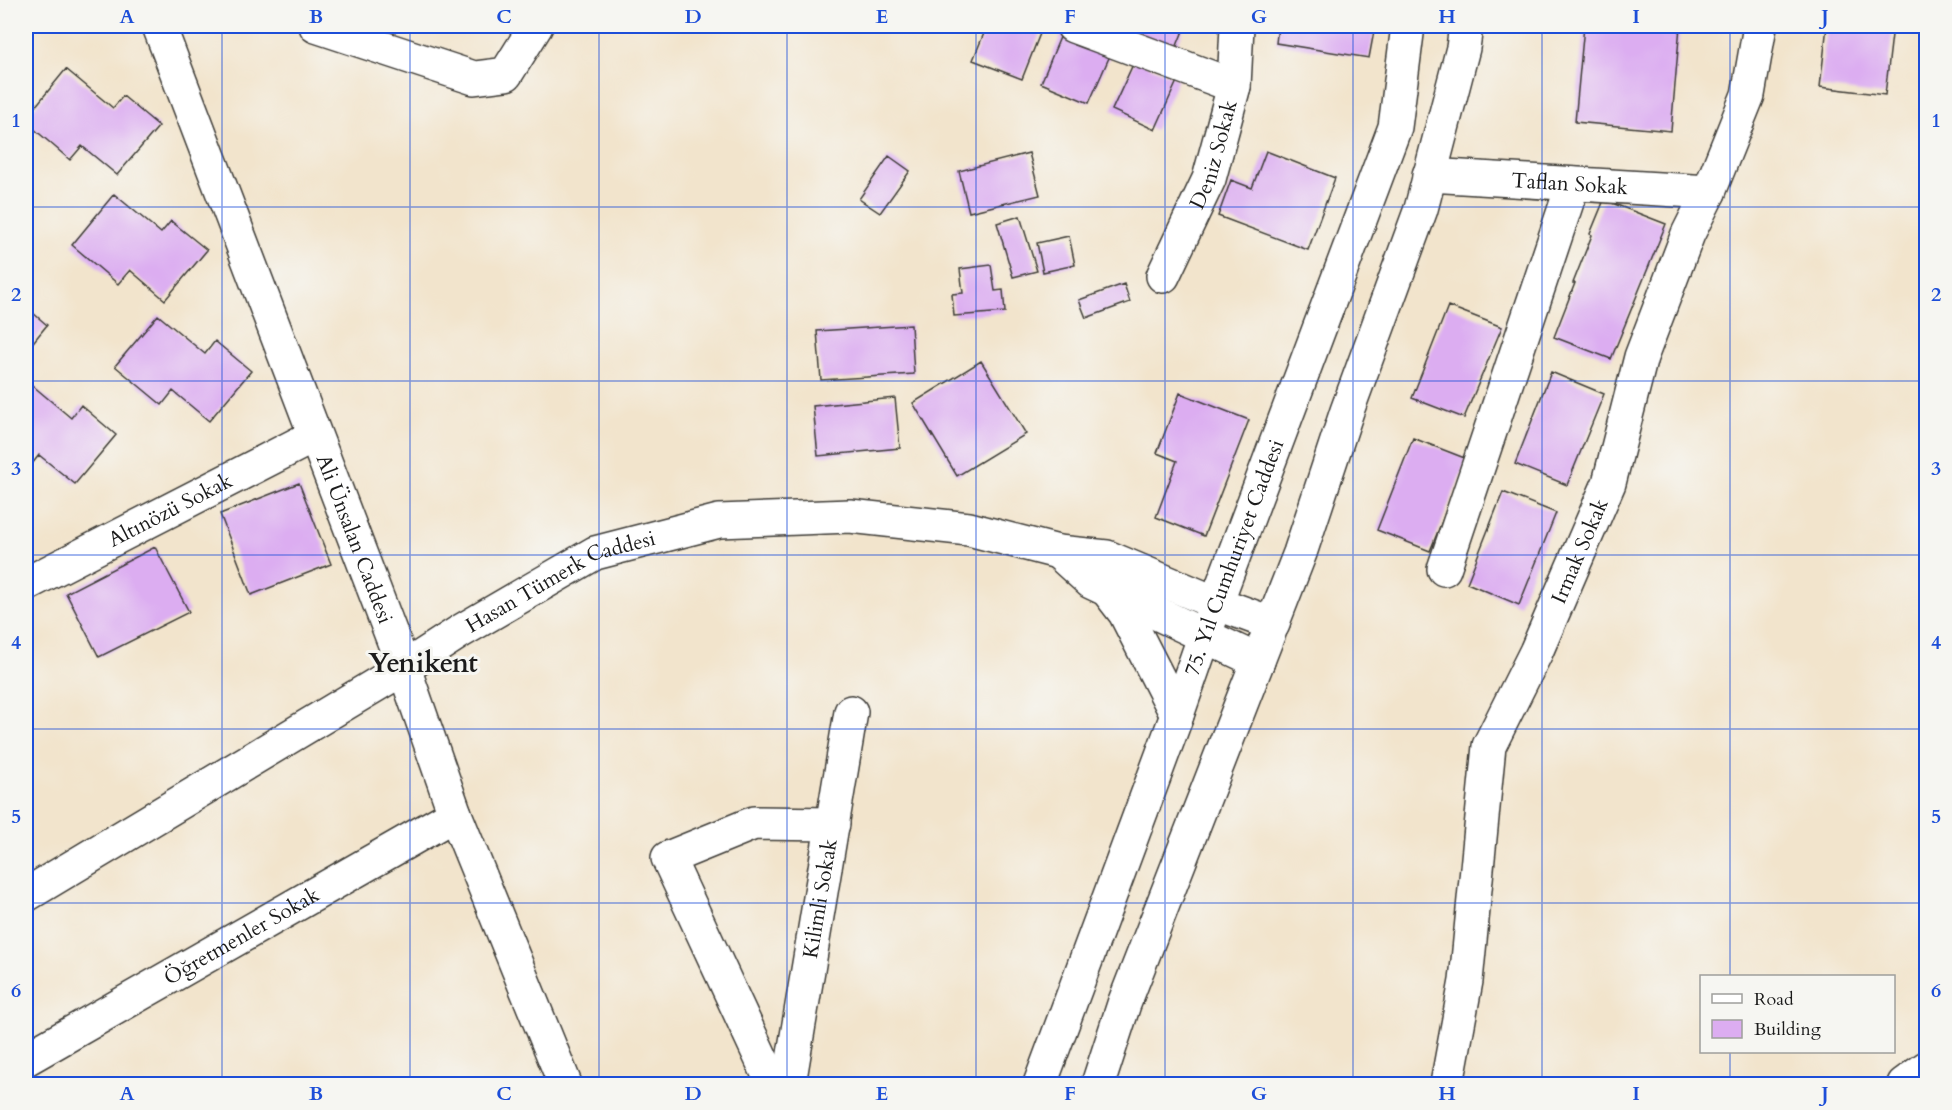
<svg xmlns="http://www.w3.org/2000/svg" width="1952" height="1110" viewBox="0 0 1952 1110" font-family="Cardo,serif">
  <rect width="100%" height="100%" fill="#f6f6f2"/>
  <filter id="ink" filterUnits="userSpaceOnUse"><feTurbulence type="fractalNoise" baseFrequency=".0167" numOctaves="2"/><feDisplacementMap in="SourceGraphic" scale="12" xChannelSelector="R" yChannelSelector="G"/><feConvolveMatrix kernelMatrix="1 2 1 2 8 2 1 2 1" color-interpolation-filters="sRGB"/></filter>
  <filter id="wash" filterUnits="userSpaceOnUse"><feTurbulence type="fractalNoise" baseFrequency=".008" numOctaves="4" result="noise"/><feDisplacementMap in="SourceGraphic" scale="24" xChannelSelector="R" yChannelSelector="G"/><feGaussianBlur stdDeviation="1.35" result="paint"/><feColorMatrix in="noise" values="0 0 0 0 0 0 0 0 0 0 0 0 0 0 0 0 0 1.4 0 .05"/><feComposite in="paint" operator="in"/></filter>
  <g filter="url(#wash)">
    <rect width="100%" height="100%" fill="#f2e4cc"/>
    <g id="blocks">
      <path fill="#dcadf1" d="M987,26H1043L1022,79L973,60Z
        M1118,26H1185L1174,53Z
        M1278,26H1375L1369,58L1276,43Z
        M1584,26H1680L1671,131L1575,122Z
        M1827,26H1893L1885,95L1820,87Z
        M1063,30L1112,51L1089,103L1041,83Z
        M1135,60L1178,79L1155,130L1112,110Z
        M66,69L113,108L123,96L159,126L117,175L82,146L70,160L26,122V118Z
        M1266,151L1335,178L1308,250L1218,216L1231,180L1252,188Z
        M1029,153L1040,195L969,212L959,171Z
        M889,156L910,171L880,213L859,199Z
        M114,194L161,233L171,221L207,250L165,300L130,270L118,284L72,245Z
        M1604,200L1666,224L1611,359L1554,337L1575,283H1573L1592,235L1590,234Z
        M1020,216L1037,271L1013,277L997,223Z
        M1069,236L1075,265L1043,272L1037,243Z
        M991,265L995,291L1003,290L1005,312L954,316L952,294L963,293L960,269Z
        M1124,284L1130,302L1086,318L1079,300Z
        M1448,306L1502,327L1464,418L1412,398Z
        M26,307L47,325L26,351Z
        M158,315L205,354L215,341L251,371L209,421L173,391L162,405L115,366Z
        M911,325L914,374L821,380L817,331Z
        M981,361L1026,434L957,476L913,403Z
        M1551,372L1604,394L1567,485L1515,464Z
        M26,380L71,418L81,405L116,435L75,484L39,455L28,469L26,467Z
        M1180,393L1249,420L1204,536L1156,517L1177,461L1157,453Z
        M895,398L900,448L818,456L813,406Z
        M1413,438L1467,459L1430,551L1377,530Z
        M299,483L331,564L251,595L220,514Z
        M1503,492L1556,513L1519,605L1467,583Z
        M155,547L189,612L99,657L66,593Z"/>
    </g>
  </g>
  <g filter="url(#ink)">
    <use href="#blocks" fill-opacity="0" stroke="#3c3a36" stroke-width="1.5"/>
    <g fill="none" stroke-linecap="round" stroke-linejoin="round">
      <defs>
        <g id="minor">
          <path id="s1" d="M159,26L404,668L455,814L565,1084"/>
          <path d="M316,26L474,78L506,74L536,26"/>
          <path d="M1073,26L1234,86"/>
          <path id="s2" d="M1429,175L1709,192"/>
          <path id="s3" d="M1163,276L1209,179L1234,86L1237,26"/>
          <path d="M1058,552L1091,582L1258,661"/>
          <path d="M1444,569L1573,184"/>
          <path id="s4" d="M26,584L314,436"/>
          <path d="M1108,591L1125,613L1177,715"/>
          <path id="s5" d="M26,895L404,668L461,631L595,553L719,521L850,516L969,529L1058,552L1107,557L1216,603L1273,624"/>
          <path id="s6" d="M26,1059L455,814"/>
          <path d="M773,1084L668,858L754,823L833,824"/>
          <path id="s7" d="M789,1084L851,712"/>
          <path id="s8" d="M1040,1084L1177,715L1216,603L1395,127L1408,26"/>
          <path d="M1098,1084L1124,1004L1300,553L1347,411L1421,209L1463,48L1466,26"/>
          <path id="s9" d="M1447,1084L1466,981L1489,746L1536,652L1609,483L1641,357L1688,234L1709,192L1748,95L1760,26"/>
        </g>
        <path id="highway" d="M1904,1084L1926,1068"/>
      </defs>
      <use href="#minor" stroke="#3c3a36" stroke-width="36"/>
      <use href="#highway" stroke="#3c3a36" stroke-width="36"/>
      <use href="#minor" stroke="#fff" stroke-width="33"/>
      <use href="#highway" stroke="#fff" stroke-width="33"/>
    </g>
  </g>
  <path fill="none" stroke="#1d4ed8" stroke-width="1.5" stroke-opacity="0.55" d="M222,26V1084M410,26V1084M599,26V1084M787,26V1084M976,26V1084M1165,26V1084M1353,26V1084M1542,26V1084M1730,26V976M26,207H1926M26,381H1926M26,555H1926M26,729H1926M26,903H1926M1730,1052V1084"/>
  <g text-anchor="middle" stroke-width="6" stroke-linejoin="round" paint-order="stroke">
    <g font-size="21" fill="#1c1c1c" stroke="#f6f6f2">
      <text dy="7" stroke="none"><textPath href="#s3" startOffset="132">Deniz Sokak</textPath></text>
      <text dy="7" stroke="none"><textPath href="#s2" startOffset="141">Taflan Sokak</textPath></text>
      <text dy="7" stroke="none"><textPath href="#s4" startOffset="162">Altınözü Sokak</textPath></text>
      <text dy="7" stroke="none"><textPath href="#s1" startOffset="549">Ali Ünsalan Caddesi</textPath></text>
      <text dy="7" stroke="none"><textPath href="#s9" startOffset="556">Irmak Sokak</textPath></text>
      <text dy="7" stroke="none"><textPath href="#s8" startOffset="561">75. Yıl Cumhuriyet Caddesi</textPath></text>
      <text dy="7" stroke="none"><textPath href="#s5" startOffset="621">Hasan Tümerk Caddesi</textPath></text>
      <text dy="7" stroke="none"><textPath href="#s7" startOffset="188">Kilimli Sokak</textPath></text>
      <text dy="7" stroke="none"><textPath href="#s6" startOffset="248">Öğretmenler Sokak</textPath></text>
    </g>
    <g font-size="27" font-weight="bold" fill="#1c1c1c" stroke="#f6f6f2">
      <text x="423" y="672">Yenikent</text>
    </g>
  </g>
  <rect width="1952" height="1110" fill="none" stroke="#f6f6f2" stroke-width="66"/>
  <rect x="1700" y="975" width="195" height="78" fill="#f6f6f2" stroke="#9f9f9c" stroke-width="1.5"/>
  <rect x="1712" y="994" width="30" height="9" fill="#ffffff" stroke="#9f9f9c" stroke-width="1.5"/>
  <text x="1754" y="1005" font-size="18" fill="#1c1c1c">Road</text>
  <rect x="1712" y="1020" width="30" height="18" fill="#dcadf1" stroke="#9f9f9c" stroke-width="1.5"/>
  <text x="1754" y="1035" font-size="18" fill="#1c1c1c">Building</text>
  <rect x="33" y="33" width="1886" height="1044" fill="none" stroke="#1d4ed8" stroke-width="2"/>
  <g font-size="20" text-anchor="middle" font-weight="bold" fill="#1d4ed8">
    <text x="127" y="23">A</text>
    <text x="316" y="23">B</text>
    <text x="504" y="23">C</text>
    <text x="693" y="23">D</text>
    <text x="882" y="23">E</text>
    <text x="1070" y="23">F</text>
    <text x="1259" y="23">G</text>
    <text x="1447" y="23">H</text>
    <text x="1636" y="23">I</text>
    <text x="1825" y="23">J</text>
    <text x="16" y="127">1</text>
    <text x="1936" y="127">1</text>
    <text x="16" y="301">2</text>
    <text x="1936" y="301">2</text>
    <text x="16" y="475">3</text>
    <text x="1936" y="475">3</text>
    <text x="16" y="649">4</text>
    <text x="1936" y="649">4</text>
    <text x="16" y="823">5</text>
    <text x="1936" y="823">5</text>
    <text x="16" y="997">6</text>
    <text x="1936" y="997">6</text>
    <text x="127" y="1100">A</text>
    <text x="316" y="1100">B</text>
    <text x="504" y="1100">C</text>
    <text x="693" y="1100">D</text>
    <text x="882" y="1100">E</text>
    <text x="1070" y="1100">F</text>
    <text x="1259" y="1100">G</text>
    <text x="1447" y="1100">H</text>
    <text x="1636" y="1100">I</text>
    <text x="1825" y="1100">J</text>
  </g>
</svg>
